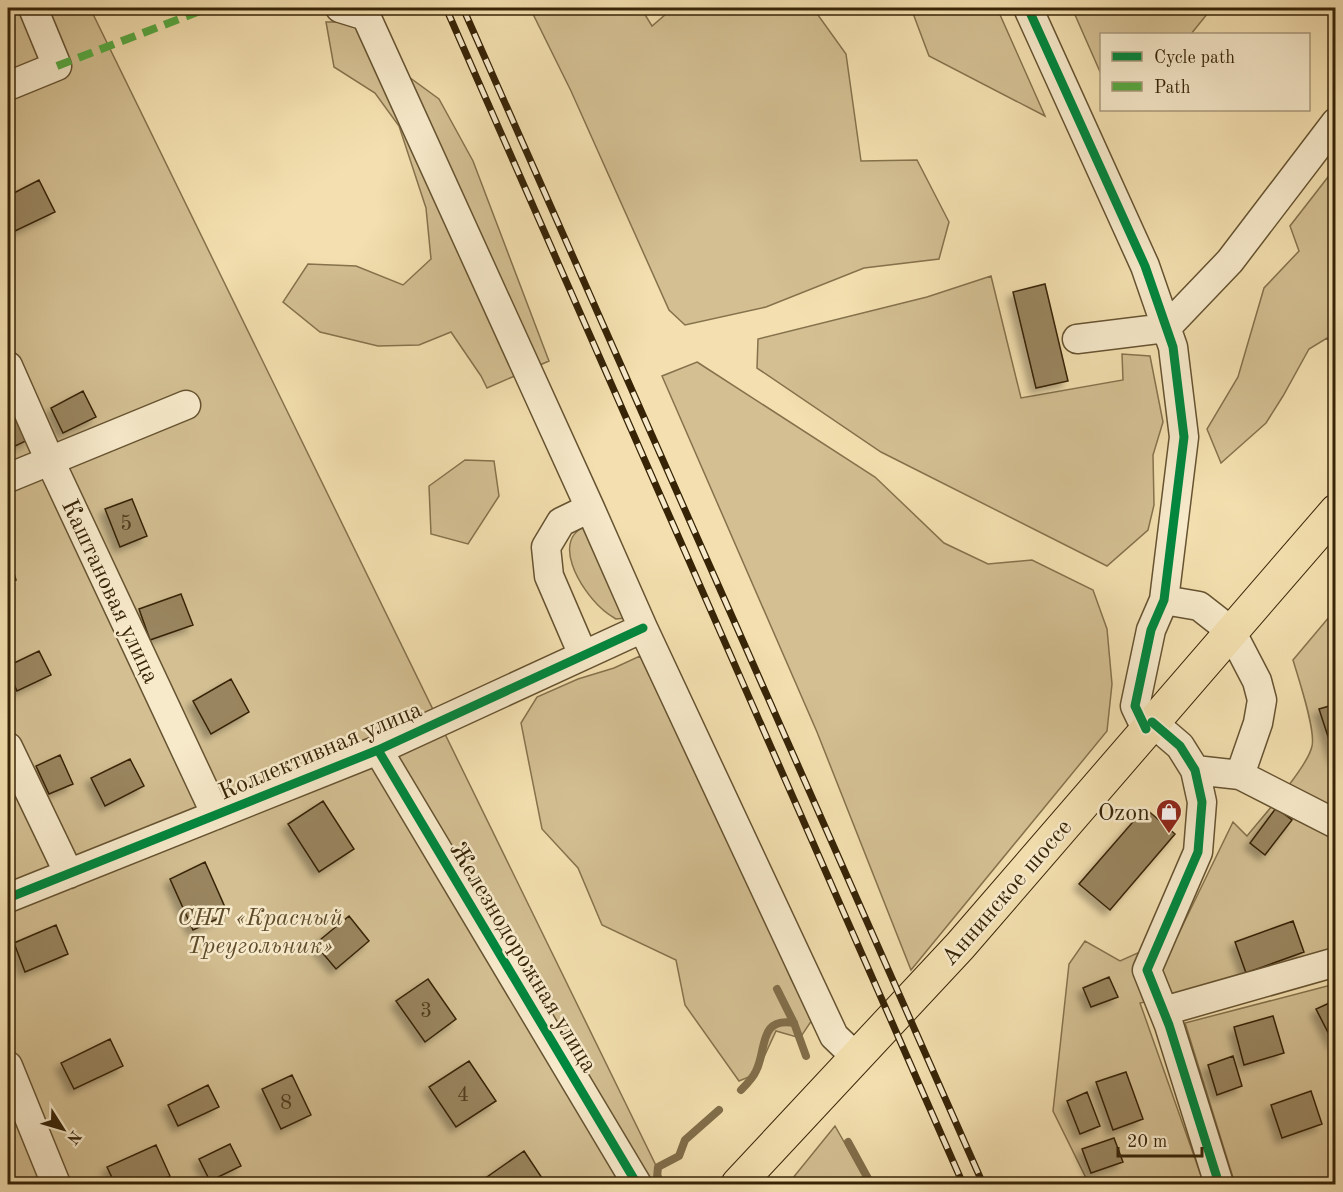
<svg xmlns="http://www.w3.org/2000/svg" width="1343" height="1192" viewBox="0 0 1343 1192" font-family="'Old Standard TT',serif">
  <defs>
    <filter id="shadow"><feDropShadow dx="-5.5" dy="5.5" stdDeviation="3" flood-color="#0004"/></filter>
  </defs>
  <rect width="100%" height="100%" fill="#f3dfaf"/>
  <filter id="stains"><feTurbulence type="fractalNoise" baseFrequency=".00333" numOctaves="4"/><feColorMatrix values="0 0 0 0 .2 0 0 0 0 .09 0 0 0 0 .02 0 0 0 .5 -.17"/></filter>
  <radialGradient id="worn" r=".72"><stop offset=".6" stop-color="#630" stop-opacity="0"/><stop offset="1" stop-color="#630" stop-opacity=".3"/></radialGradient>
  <path fill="#d3bf92" stroke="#85724c" stroke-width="1.5" d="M8,8H90L665,1184H8Z
    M530,8H641L652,26L673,8H813L846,54L861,161L917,160L949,222L939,259L864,268L766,307L685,325L669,310L571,91Z
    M911,8H997L1045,116L929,56Z
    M1072,8H1212L1191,34H1102L1101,74Z
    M326,22H361L398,69L439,99L473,161L549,361L487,388L481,376L451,332L419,345L378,346L320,332L283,302L308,264L356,266L403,285L431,259L426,208L399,126L375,93L334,67Z
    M1335,168V349L1327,338L1309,349L1283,396L1266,423L1221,463L1207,429L1238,377L1264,288L1299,251L1290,226Z
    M991,276L1021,398L1123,380L1122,354L1150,356L1163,422L1153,455L1154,505L1148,530L1107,566L881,452L757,368L758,339L927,297Z
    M697,362L875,477L944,543L988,564L1032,560L1093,590L1107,629L1112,684L1107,731L911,970L817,732L662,376Z
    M465,460L494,461L499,496L468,544L431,534L429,486Z
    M588,525L625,618L616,619C611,616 605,612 601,608C581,590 549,539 588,525Z
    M1335,610V950L1241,982L1140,1003L1204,1184H1089L1053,1111L1069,964L1085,941L1120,961L1178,935L1233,822L1247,836C1262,817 1308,767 1312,746C1316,730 1298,677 1293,660Z
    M640,656L770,928L791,979L812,1020L800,1038L776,1031L756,1074L739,1081L685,1005L676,960L602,925L578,868L542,829L521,723L537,697L578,679L614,668Z
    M1335,984V1184H1235L1185,1023Z
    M835,1126L868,1184H788Z"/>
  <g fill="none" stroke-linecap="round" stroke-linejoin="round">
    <path stroke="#816e4a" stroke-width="8" d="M777,989L794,1023L806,1056
      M741,1090C746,1085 753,1078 756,1071C767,1050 758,1017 794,1023
      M848,1142L871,1184
      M657,1178L658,1167L679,1156L685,1140L719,1110"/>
  </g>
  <path fill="#99855e" stroke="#372407" stroke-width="1.5" filter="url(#shadow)" d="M39,180L55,212L15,231L8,216V196Z
    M1045,284L1068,381L1036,388L1013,292Z
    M83,391L96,417L63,433L51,408Z
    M12,399L30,439L11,448L8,440V402Z
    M132,499L147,536L120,547L105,509Z
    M8,554L16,580L8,583Z
    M181,594L193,625L150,640L139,609Z
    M39,651L51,675L17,691L8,671V666Z
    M231,679L249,712L211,734L193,701Z
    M1336,704V761L1319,709Z
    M60,755L73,784L49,794L36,766Z
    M130,759L144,786L105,806L91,778Z
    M323,801L354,849L319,872L288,824Z
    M1145,808L1175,834L1110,910L1079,884Z
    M1276,808L1292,820L1265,855L1250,843Z
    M205,862L228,914L193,930L170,879Z
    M349,916L369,941L336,969L315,944Z
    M1293,921L1304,952L1246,973L1235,942Z
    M56,925L68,954L25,972L14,943Z
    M1109,977L1118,997L1091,1007L1083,988Z
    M428,979L456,1019L425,1042L396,1001Z
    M1336,1000V1043L1334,1044L1316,1009Z
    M1273,1016L1284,1053L1244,1065L1234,1027Z
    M110,1039L123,1066L74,1089L61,1063Z
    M1233,1056L1242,1086L1217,1095L1208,1065Z
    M469,1061L496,1101L456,1127L429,1087Z
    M1126,1072L1143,1119L1113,1130L1096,1082Z
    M292,1075L311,1115L281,1129L262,1089Z
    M208,1085L219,1107L178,1126L168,1105Z
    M1311,1091L1322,1124L1282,1138L1271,1105Z
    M1087,1092L1100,1126L1080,1134L1067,1101Z
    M1114,1138L1123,1162L1091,1173L1082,1149Z
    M230,1144L241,1166L210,1181L199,1159Z
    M156,1145L170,1176L152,1184H115L107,1167Z
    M524,1151L542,1178L533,1184H477Z"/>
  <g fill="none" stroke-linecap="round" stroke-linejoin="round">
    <defs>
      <path id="minor" d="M340,8L366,16
        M366,8V16L590,508L643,628L834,1036L857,1058
        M1028,8L1145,266L1173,347L1184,437L1164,600L1151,630L1135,706L1146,729
        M8,86L57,66L33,8
        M1077,339L1166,328L1230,261L1336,122
        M8,366L50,461L216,815
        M8,478L186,405
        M1164,600L1199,606L1231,631L1257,681L1262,700L1258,723L1240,775
        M583,655L549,576L546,547L561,522L590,508
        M1152,722L1180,746L1195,770L1202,802L1198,852L1147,970L1169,1025L1219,1184
        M8,747L69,874
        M378,750L637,1184
        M1195,770L1240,775L1336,824
        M8,898L378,750L643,628
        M1164,1011L1336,962
        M8,1066L56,1184"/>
      <path id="major" d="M738,1184L960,946L1336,511"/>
    </defs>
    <use href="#minor" stroke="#665331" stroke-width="31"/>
    <use href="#major" stroke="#372407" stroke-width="35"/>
    <use href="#minor" stroke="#f7eacb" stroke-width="28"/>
    <use href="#major" stroke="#f3dfaf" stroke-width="33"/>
    <defs>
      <path id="rail" d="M446,8L963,1184
        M463,8L983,1184"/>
    </defs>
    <use href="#rail" stroke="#372407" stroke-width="7"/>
    <use href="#rail" stroke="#f7eacb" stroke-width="4.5" stroke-dasharray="14" stroke-linecap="butt"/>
    <path stroke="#55aa41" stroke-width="8" stroke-dasharray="15 8" stroke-linecap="butt" d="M57,66L208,8"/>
    <defs>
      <path id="cycleway" d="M1028,8L1145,266L1173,347L1184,437L1164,600L1151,630L1135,706L1146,729
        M1152,722L1180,746L1195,770L1202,802L1198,852L1147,970L1169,1025L1219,1184
        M378,750L637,1184
        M8,898L378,750L643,628"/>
    </defs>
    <use href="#cycleway" stroke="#f7eacb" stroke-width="13"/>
    <use href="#cycleway" stroke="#00873e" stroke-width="9"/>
  </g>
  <defs>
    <symbol id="shop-pin" viewBox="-11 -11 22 30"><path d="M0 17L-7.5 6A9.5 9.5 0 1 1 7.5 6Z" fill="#8f2418" stroke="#f7eacb"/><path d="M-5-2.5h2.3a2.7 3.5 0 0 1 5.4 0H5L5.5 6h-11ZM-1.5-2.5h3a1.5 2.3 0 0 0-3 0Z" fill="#fff"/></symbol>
  </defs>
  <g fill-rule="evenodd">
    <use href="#shop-pin" x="1154" y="797" width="30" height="40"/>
  </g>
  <g text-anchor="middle" stroke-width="5" stroke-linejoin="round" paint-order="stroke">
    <g font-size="21" fill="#503c1d">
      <text x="126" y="530">5</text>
      <text x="426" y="1017">3</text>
      <text x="463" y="1101">4</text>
      <text x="286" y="1109">8</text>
    </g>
    <g font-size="24" fill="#372407" stroke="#f7eacb">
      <text transform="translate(111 591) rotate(65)" y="8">Каштановая улица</text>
      <text transform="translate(320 750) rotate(-23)" y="8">Коллективная улица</text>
      <text transform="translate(1006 892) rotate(-49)" y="8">Аннинское шоссе</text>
      <text transform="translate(524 957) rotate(59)" y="8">Железнодорожная улица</text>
    </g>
    <g font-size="24" fill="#372407" stroke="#f7eacb" text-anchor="end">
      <text x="1150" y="820">Ozon</text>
    </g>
    <g font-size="24" font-style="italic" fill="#5e4b2a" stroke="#f7eacb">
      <text x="260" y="925">СНТ «Красный<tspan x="260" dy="28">Треугольник»</tspan></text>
    </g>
  </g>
  <rect width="1343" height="1192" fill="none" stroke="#f3dfaf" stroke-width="30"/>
  <rect x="9" y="9" width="1325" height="1174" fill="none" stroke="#372407" stroke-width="3"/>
  <rect x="15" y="15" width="1313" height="1162" fill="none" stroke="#372407" stroke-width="1.5"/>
  <rect x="1100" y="33" width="210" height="78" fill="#f7eacb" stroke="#aa9b7d" stroke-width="1.5"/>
  <rect x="1112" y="52" width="30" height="9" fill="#00873e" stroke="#aa9b7d" stroke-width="1.5"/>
  <text x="1154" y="63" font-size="18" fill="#372407">Cycle path</text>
  <rect x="1112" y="82" width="30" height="9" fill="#55aa41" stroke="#aa9b7d" stroke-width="1.5"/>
  <text x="1154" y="93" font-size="18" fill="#372407">Path</text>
  <g transform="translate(63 1129) rotate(127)" stroke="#f7eacb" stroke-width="4.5" paint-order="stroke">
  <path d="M0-4.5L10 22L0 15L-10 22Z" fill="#372407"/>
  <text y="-9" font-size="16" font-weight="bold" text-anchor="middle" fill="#372407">N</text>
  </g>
  <path d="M1118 1147v9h84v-9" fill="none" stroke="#372407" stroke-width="3"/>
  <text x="1127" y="1147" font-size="18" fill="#372407" stroke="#f7eacb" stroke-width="4.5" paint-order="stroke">20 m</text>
  <rect width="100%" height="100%" filter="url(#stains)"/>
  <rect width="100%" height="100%" fill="url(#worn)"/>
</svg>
